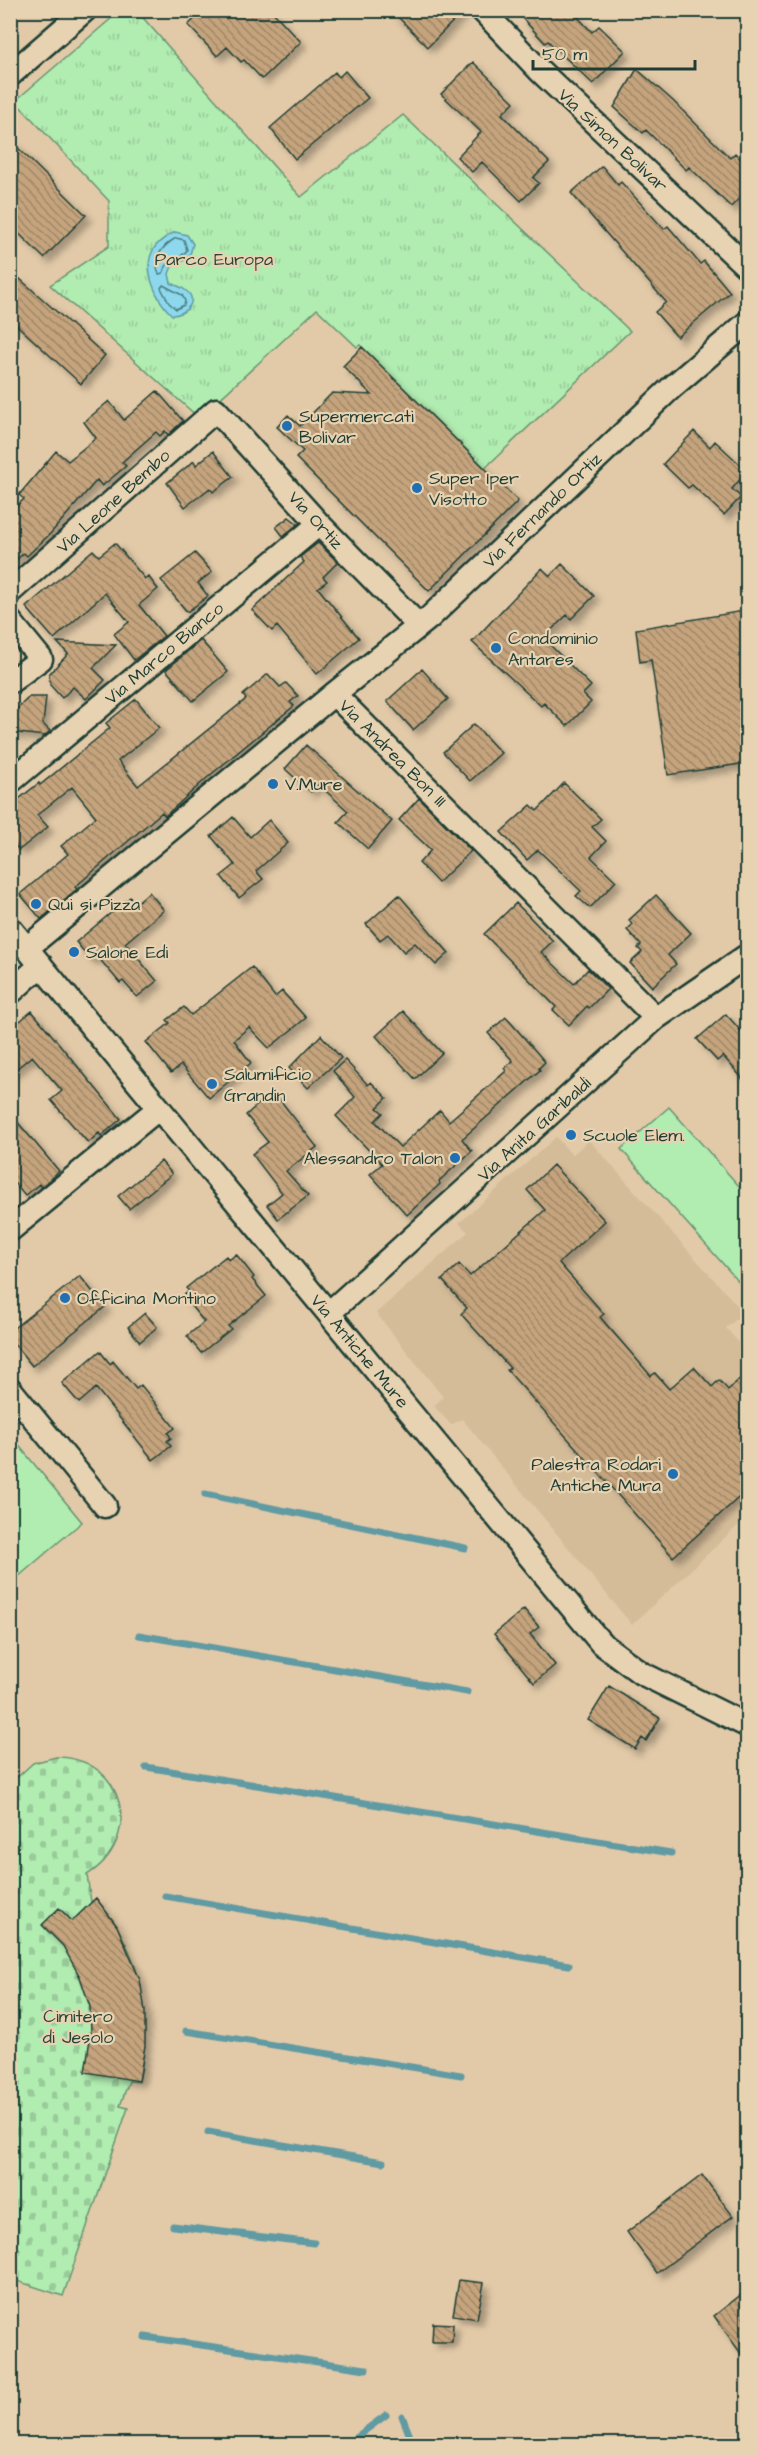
<svg xmlns="http://www.w3.org/2000/svg" width="758" height="2455" viewBox="0 0 758 2455" font-family="'Architects Daughter',sans-serif">
  <defs>
    <pattern id="cemetery-stones" width="16" height="16" patternUnits="userSpaceOnUse" patternTransform="scale(1.5)"><rect width="16" height="16" fill="#b1ecb1"/><path d="M2 7V4a2 2 0 0 1 4 0v3zM10 15v-3a2 2 0 0 1 4 0v3z" fill="#98cb99"/></pattern>
    <pattern id="park-tufts" width="24" height="20" patternUnits="userSpaceOnUse" patternTransform="scale(1.5)"><rect width="24" height="20" fill="#b1ecb1"/><path d="M3 7l-1-3M5 7V3M7 7l1-3M15 17l-1-3M17 17v-4M19 17l1-3" fill="none" stroke="#98cb99"/></pattern>
    <pattern id="building-back-hatch" width="6" height="6" patternUnits="userSpaceOnUse" patternTransform="scale(1.5)"><rect width="6" height="6" fill="#c5a47d"/><path d="M-1 5l2 2M0 0l6 6M5-1l2 2" fill="none" stroke="#9f8767"/></pattern>
    <filter id="shadow"><feDropShadow dx="5.5" dy="5.5" stdDeviation="3" flood-color="#0004"/></filter>
  </defs>
  <rect width="100%" height="100%" fill="#e2caa8"/>
  <filter id="ink" filterUnits="userSpaceOnUse"><feTurbulence type="fractalNoise" baseFrequency=".0167" numOctaves="2"/><feDisplacementMap in="SourceGraphic" scale="12" xChannelSelector="R" yChannelSelector="G"/><feConvolveMatrix kernelMatrix="1 2 1 2 8 2 1 2 1" color-interpolation-filters="sRGB"/></filter>
  <g filter="url(#ink)">
    <path fill="#d5bc99" d="M556,1137L572,1155L589,1140L744,1313L726,1328L747,1352V1517L632,1625L462,1419L451,1425L434,1406L443,1397L376,1313L468,1232L459,1223Z"/>
    <path fill="url(#cemetery-stones)" stroke="#689472" stroke-width="1.5" d="M56,1757C125,1757 145,1839 87,1875L91,1902L96,1899C141,1950 154,2016 139,2082L129,2081L120,2106L128,2108L63,2296L11,2279V1783L33,1763Z"/>
    <path fill="url(#park-tufts)" stroke="#689472" stroke-width="1.5" d="M120,11H137L301,197L403,115L630,331L485,468L360,345L357,347L317,309L199,418L50,285L109,246V201L15,101Z"/>
    <path fill="#b1ecb1" stroke="#689472" stroke-width="1.5" d="M669,1107L747,1195V1291L621,1149Z
      M11,1436L82,1522L11,1583H10Z"/>
    <path fill="#8dd8ed" stroke="#619aa3" stroke-width="1.5" d="M175,232L187,235L193,244L189,258L172,266L169,274L171,283C176,285 181,287 185,290C200,300 186,315 172,315C157,301 142,270 153,250C158,241 167,236 175,232Z"/>
    <g fill="none" stroke-linecap="round" stroke-linejoin="round">
      <path stroke="#4b7b7e" stroke-width="1.5" d="M176,238L184,240L187,250C179,263 170,254 163,273L159,274C152,259 162,246 176,238Z
        M163,285L182,295L185,301L184,305L176,309L169,303L161,288Z"/>
      <path stroke="#619aa3" stroke-width="7" d="M205,1494L465,1548
        M139,1635L467,1692
        M146,1767L671,1853
        M165,1896L569,1965
        M186,2031L461,2075
        M208,2132L383,2162
        M173,2226L314,2243
        M145,2337L366,2369
        M402,2416L413,2444
        M347,2444L386,2415"/>
    </g>
    <path fill="url(#building-back-hatch)" stroke="#1f3d34" stroke-width="1.5" filter="url(#shadow)" d="M204,10H271L301,42L262,79L244,60L241,62L227,47L217,56L188,25Z
      M391,10H464L428,47Z
      M532,10H571L592,32L599,26L625,51L593,84L548,41L545,43L523,19Z
      M473,62L514,102L502,114L549,162L533,178L539,183L521,201L482,162L472,172L457,157L481,132L441,94Z
      M637,69L673,101L730,158L735,153L747,166V190L731,207L689,167L686,170L646,130L643,133L614,107Z
      M345,71L368,98L295,159L270,128L335,72L339,77Z
      M10,140L86,215L44,258L10,225Z
      M602,166L618,185L621,182L664,229L668,226L700,264L704,261L730,292L677,337L655,312L666,302L571,193Z
      M19,278L105,355L81,384L10,319V287Z
      M362,347L518,501L429,591L296,458L303,451L277,427L288,415L300,426L332,393L372,395L343,366Z
      M157,391L183,421L168,435L165,431L160,436L156,432L122,462L126,466L102,486L97,480L50,534L27,556L24,553L10,565V512L24,499L19,495L56,451L68,461L96,438L84,422L109,401L124,420Z
      M694,431L710,447L715,441L747,471L732,489L741,497L724,515L692,485L688,488L663,464Z
      M213,451L233,477L213,492L210,488L185,507L167,483L194,461L196,465Z
      M289,517L298,524L283,536L276,527Z
      M115,543L145,579L148,576L158,589L139,605L164,636L134,660L114,634L129,622L105,593L54,639L26,607L93,550L99,556Z
      M318,543L338,562L323,577L327,581L318,588L359,638L317,674L277,626L272,631L252,610L304,562L300,557Z
      M195,553L212,572L198,583L208,596L187,612L161,580Z
      M562,564L594,596L571,619L567,615L543,638L591,686L583,694L591,702L567,726L544,703L541,706L472,642L542,568L550,576Z
      M743,611L744,619L747,618V763L668,775L651,660L640,662L636,629Z
      M201,640L228,672L193,701L166,670Z
      M57,642L116,645L93,668L105,680L86,699L73,687L62,698L50,685L49,674L68,654Z
      M422,669L448,699L413,730L387,701Z
      M268,674L280,687L286,683L298,696L290,702L294,706L208,777L165,816L162,812L75,887L77,889L41,919L20,894L68,854L61,846L96,817L72,787L37,815L48,827L19,850L10,840V806L39,783L40,785L110,728L106,723L136,699L159,728L118,761L138,786L246,699L243,695Z
      M29,697H46L43,724L50,731L45,736L10,732V716Z
      M474,724L501,753L470,781L443,752Z
      M306,745L392,821L368,849L338,822L348,811L318,784L311,792L285,769Z
      M564,783L601,819L592,827L606,841L591,857L616,881L590,908L576,896L581,891L538,850L527,860L501,832L531,805L537,811Z
      M419,798L471,851L438,883L419,863L431,850L399,820Z
      M233,817L250,837L269,820L288,843L256,871L263,879L239,898L221,876L235,865L211,836Z
      M149,892L164,910L125,943L157,981L137,997L123,981L120,983L97,956L91,960L76,942L130,897L135,904Z
      M399,895L449,953L436,965L415,943L404,952L388,934L380,940L366,924Z
      M656,895L691,933L668,955L676,964L652,987L630,963L642,952L638,948L641,945L627,930L632,925L629,920Z
      M516,903L553,941L541,952L574,984L588,969L608,989L589,1008L587,1006L569,1025L553,1010L556,1007L484,934Z
      M252,967L275,997L282,991L306,1018L269,1048L249,1027L234,1040L251,1063L209,1098L181,1065L171,1073L146,1042L170,1023L167,1020L184,1007L191,1015Z
      M32,1011L121,1119L101,1136L99,1133L88,1143L51,1100L62,1091L32,1056L10,1074V1029Z
      M403,1011L442,1053L415,1079L376,1036Z
      M726,1014L747,1038V1084L723,1056L717,1061L697,1039Z
      M506,1017L545,1062L539,1068L540,1070L462,1139L472,1151L439,1181L440,1184L407,1215L370,1174L382,1164L336,1116L355,1097L333,1071L345,1060L368,1085L371,1082L387,1098L377,1108L383,1113L375,1121L400,1147L440,1110L449,1121L506,1071L504,1068L513,1061L488,1033Z
      M321,1035L341,1058L308,1088L289,1068Z
      M273,1091L317,1147L286,1171L308,1196L278,1219L267,1205L282,1193L252,1154L268,1142L246,1115Z
      M10,1113L59,1171L41,1187L39,1184L25,1196L10,1178Z
      M161,1161L172,1174L129,1209L118,1196Z
      M553,1165L605,1221L559,1263L604,1314L600,1317L651,1376L655,1373L669,1389L694,1367L712,1387L719,1380L728,1390L747,1372V1490L673,1557L507,1370L510,1368L461,1314L467,1308L442,1280L459,1264L470,1276L545,1210L527,1190Z
      M236,1254L254,1277L252,1279L266,1296L228,1326L231,1329L201,1353L187,1336L204,1322L183,1296L189,1291L186,1288L226,1256L229,1260Z
      M80,1276L105,1307L32,1366L10,1339V1331Z
      M145,1313L157,1327L140,1342L128,1327Z
      M100,1351L110,1364L113,1361L136,1389L141,1385L175,1428L168,1433L171,1438L167,1441L171,1446L153,1460L96,1388L79,1403L62,1383Z
      M524,1609L539,1627L530,1634L555,1665L534,1683L494,1634Z
      M609,1686L660,1718L646,1741L642,1738L635,1749L588,1720Z
      M96,1898L117,1926L140,1980L145,2011V2046L139,2081L85,2072L91,2032L90,2007L80,1977L63,1946L42,1925L59,1908L72,1921Z
      M702,2175L733,2216L657,2273L627,2232Z
      M459,2280L484,2283L477,2319L453,2315Z
      M747,2290V2362L714,2316Z
      M433,2323L453,2324L452,2342H432Z"/>
    <g fill="none" stroke-linecap="round" stroke-linejoin="round">
      <defs>
        <path id="minor" d="M482,10L540,71L748,268
          M10,75L85,10
          M10,592L216,410L319,524L419,626
          M10,621L41,659L10,682
          M334,694L656,1018
          M10,782L319,524
          M10,928L601,1643L641,1673L748,1726
          M27,948L334,694L429,618L671,388L748,322
          M10,993L41,965
          M10,1230L159,1108
          M329,1313L656,1018L748,955
          M10,1389L105,1506"/>
      </defs>
      <use href="#minor" stroke="#1f3d34" stroke-width="27"/>
      <use href="#minor" stroke="#e7d2b1" stroke-width="22"/>
    </g>
  </g>
  <g fill="#1f6fb2" stroke="#e7d2b1" stroke-width="2">
    <circle cx="287" cy="426" r="6"/>
    <circle cx="417" cy="488" r="6"/>
    <circle cx="496" cy="648" r="6"/>
    <circle cx="273" cy="784" r="6"/>
    <circle cx="36" cy="904" r="6"/>
    <circle cx="74" cy="952" r="6"/>
    <circle cx="212" cy="1084" r="6"/>
    <circle cx="571" cy="1135" r="6"/>
    <circle cx="455" cy="1158" r="6"/>
    <circle cx="65" cy="1298" r="6"/>
    <circle cx="673" cy="1474" r="6"/>
  </g>
  <g text-anchor="middle" stroke-width="4.5" stroke-linejoin="round" paint-order="stroke">
    <g font-size="18" fill="#1f3d34" stroke="#e7d2b1">
      <text transform="translate(613 140) rotate(43)" y="6">Via Simon Bolivar</text>
      <text transform="translate(113 501) rotate(-42)" y="6">Via Leone Bembo</text>
      <text transform="translate(542 510) rotate(-44)" y="6">Via Fernando Ortiz</text>
      <text transform="translate(316 520) rotate(47)" y="6">Via Ortiz</text>
      <text transform="translate(164 653) rotate(-40)" y="6">Via Marco Bianco</text>
      <text transform="translate(393 753) rotate(45)" y="6">Via Andrea Bon III</text>
      <text transform="translate(534 1129) rotate(-42)" y="6">Via Anita Garibaldi</text>
      <text transform="translate(360 1351) rotate(50)" y="6">Via Antiche Mure</text>
    </g>
    <g font-size="18" fill="#26463a" stroke="#e7d2b1">
      <text x="214" y="265">Parco Europa</text>
      <text x="78" y="2022">Cimitero<tspan x="78" dy="21">di Jesolo</tspan></text>
    </g>
    <g font-size="18" fill="#1f3d34" stroke="#e7d2b1" text-anchor="start">
      <text x="299" y="422">Supermercati<tspan x="299" dy="21">Bolivar</tspan></text>
      <text x="429" y="484">Super Iper<tspan x="429" dy="21">Visotto</tspan></text>
      <text x="508" y="644">Condominio<tspan x="508" dy="21">Antares</tspan></text>
      <text x="285" y="790">V.Mure</text>
      <text x="48" y="910">Qui si Pizza</text>
      <text x="86" y="958">Salone Edi</text>
      <text x="224" y="1080">Salumificio<tspan x="224" dy="21">Grandin</tspan></text>
      <text x="583" y="1141">Scuole Elem.</text>
      <text x="443" y="1164" text-anchor="end">Alessandro Talon</text>
      <text x="77" y="1304">Officina Montino</text>
      <text x="661" y="1470" text-anchor="end">Palestra Rodari<tspan x="661" dy="21">Antiche Mura</tspan></text>
    </g>
  </g>
  <rect width="758" height="2455" fill="none" stroke="#e7d2b1" stroke-width="36"/>
  <rect x="18" y="18" width="722" height="2419" fill="none" stroke="#1f3d34" stroke-width="2" filter="url(#ink)"/>
  <path d="M533 60v9h162v-9" fill="none" stroke="#1f3d34" stroke-width="3"/>
  <text x="542" y="60" font-size="18" fill="#1f3d34" stroke="#e7d2b1" stroke-width="4.5" paint-order="stroke">50 m</text>
</svg>
